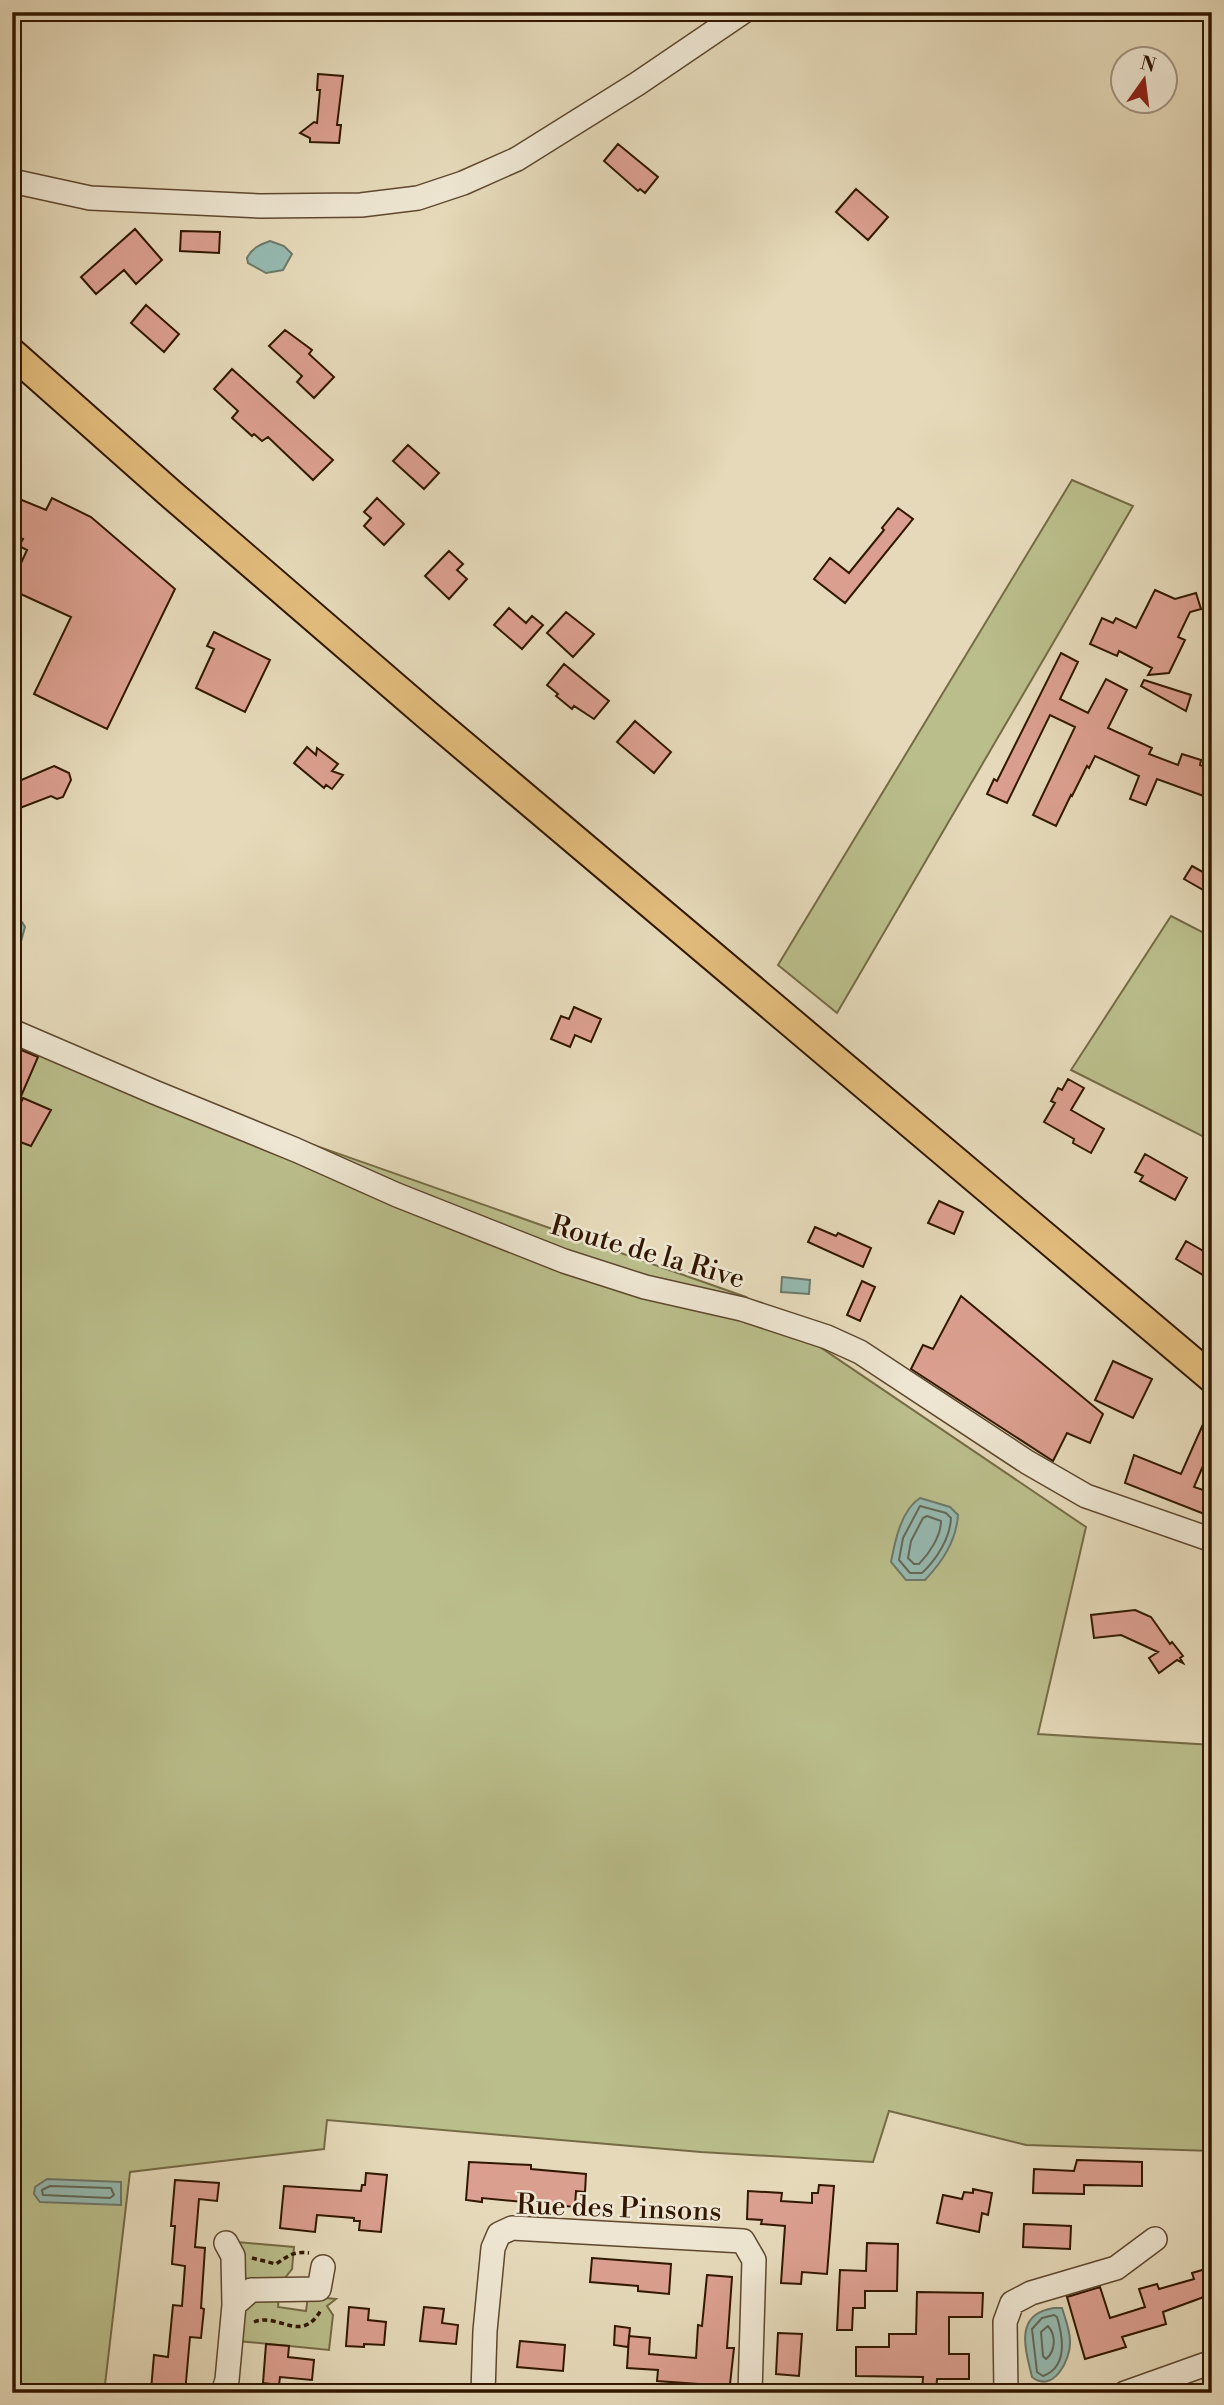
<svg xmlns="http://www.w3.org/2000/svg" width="1224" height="2405" viewBox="0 0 1224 2405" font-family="'Libre Bodoni',serif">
  <rect width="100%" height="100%" fill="#e5d9b9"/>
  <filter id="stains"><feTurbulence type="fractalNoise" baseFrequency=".00286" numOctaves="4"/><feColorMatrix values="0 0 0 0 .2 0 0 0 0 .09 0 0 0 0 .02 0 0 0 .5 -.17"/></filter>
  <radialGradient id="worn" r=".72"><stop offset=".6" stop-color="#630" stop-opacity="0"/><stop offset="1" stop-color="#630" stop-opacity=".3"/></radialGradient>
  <path fill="#babe8b" stroke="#766b46" stroke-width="2" d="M1072,480L1133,506L837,1013L778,965Z
    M1171,916L1212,937V1141L1071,1070Z
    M12,1039L746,1297L1086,1527L1038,1734L1212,1745V2151L1026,2145L889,2111L873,2162L701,2152L327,2120L324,2149L130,2172L104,2393H12Z
    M237,2242L294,2247L292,2269L284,2279L247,2281L243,2279Z
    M279,2294L278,2307L306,2311L308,2296L336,2299L327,2306L333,2315L329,2350L238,2341L242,2311L249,2301Z"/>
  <path fill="#96bab1" stroke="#6e796a" stroke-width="2" d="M270,241L284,246L292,254L283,270L266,273L248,263L247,258C252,248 259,245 270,241Z
    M17,919L22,922L25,927L20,945L12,956V920Z
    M782,1277L810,1280L809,1294L781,1292Z
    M920,1498L950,1507L958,1515C956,1541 943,1561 925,1580H906L891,1562C895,1541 901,1510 920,1498Z
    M47,2179L121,2182V2205L40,2202L34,2194L35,2187Z
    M1054,2308H1062C1065,2318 1070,2330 1070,2341C1071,2360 1053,2394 1032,2377C1025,2348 1014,2314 1054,2308Z"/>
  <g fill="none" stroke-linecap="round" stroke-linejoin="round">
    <path stroke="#646958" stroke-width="2" d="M920,1506L946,1513L951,1518C950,1538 937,1559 922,1573H910L899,1560L903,1538Z
      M927,1516L941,1521C941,1536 929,1554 919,1564H914L908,1558L911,1541L923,1518Z
      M50,2186L111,2188L114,2195L110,2198L43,2195L42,2190Z
      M1054,2315L1057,2317C1063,2337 1068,2367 1043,2376L1037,2372L1032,2329L1042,2318Z
      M1048,2326C1056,2335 1056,2351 1046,2359L1043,2356L1041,2332Z"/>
  </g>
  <path fill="#db9f8f" stroke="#321800" stroke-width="2" d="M318,74L343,76L337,125H341L339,143L310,142V138L300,133L314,122L317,123L320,90H317Z
    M618,144L658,177L645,193L640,189L638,191L604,161Z
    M856,189L888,217L868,240L836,212Z
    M135,229L162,260L136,284L124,270L96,294L81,277Z
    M181,231L220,232L219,253L180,251Z
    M146,305L179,334L164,352L131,323Z
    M285,330L312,350L309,354L334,377L314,398L297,382L302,376L269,346Z
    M232,369L333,460L313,480L268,437L262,441L254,434L252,436L232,418L238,411L214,389Z
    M408,445L439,473L424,489L393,461Z
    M12,496L46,510L52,498L91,517L175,589L107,729L34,694L71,617L12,590V583L27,550L19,546L23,539L12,534Z
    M377,498L404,524L384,545L364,526L371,518L364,512Z
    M898,508L913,519L845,603L814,579L830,558L849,573L884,530L882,528Z
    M449,551L463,564L457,570L467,579L449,599L425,576Z
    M1155,590L1175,599L1196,593L1201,609L1190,612L1178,637L1185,640L1169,673L1148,675L1152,668L1119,651L1117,656L1090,644L1102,618L1113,623L1116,618L1136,628Z
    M509,608L526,623L532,616L543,625L522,649L494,625Z
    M566,612L594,634L573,657L547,633Z
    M214,632L270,660L245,712L196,688L214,649L207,646Z
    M1061,653L1078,662L1060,699L1088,713L1106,679L1127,690L1108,728L1152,748L1149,754L1178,765L1182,754L1201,760L1200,765L1212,769V799L1157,779L1146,805L1130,799L1139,776L1095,756L1089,768L1087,766L1072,796L1071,795L1056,826L1033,815L1075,727L1050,715L1007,803L987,794L994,779L997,781Z
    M564,664L609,701L594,719L574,706L572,709L556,696L558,694L547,685Z
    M1144,680L1191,695L1186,711L1141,686Z
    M635,721L671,752L654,773L617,742Z
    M307,747L316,755L317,748L338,764L332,771L343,775L332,789L326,785L324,788L294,763Z
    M54,766L69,773L71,780L63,797L57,799L51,796L12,811V784Z
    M1192,866L1212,877V895L1184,879Z
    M574,1007L601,1019L591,1042L575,1035L570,1047L551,1039L561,1016L569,1019Z
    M12,1046L38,1057L12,1117Z
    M1068,1079L1084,1088L1071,1110L1104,1129L1091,1153L1073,1143L1074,1139L1044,1122L1055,1103L1051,1101L1058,1088L1062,1090Z
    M23,1098L51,1110L31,1146L12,1139V1123Z
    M1145,1154L1187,1178L1175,1200L1140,1181L1143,1176L1135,1172Z
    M939,1201L963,1212L954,1234L928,1223Z
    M815,1227L836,1236L838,1233L871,1248L863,1267L808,1242Z
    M1186,1241L1212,1256L1203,1275L1176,1259Z
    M862,1281L875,1287L860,1321L847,1315Z
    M961,1296L1103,1414L1090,1443L1067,1433L1053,1461L911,1369L923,1345L933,1349Z
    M1113,1361L1152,1379L1133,1418L1095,1400Z
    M1212,1404V1445L1194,1487L1212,1493V1517L1125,1483L1134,1455L1181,1474Z
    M1135,1610L1151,1617L1170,1644L1172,1642L1183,1656L1180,1658L1183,1663L1177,1660L1159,1673L1149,1658L1158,1652L1121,1635L1094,1638L1091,1615Z
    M1077,2160L1142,2162V2186L1084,2185V2194L1033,2193L1034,2169L1074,2171Z
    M469,2162L531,2165V2169L586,2174L585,2192L576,2191L575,2207L482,2198V2202L466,2200Z
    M366,2173L387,2175L381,2232L359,2230L360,2221H354V2218L317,2215L315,2232L280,2228L284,2186L361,2191L362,2185H365Z
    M175,2180L219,2183L217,2201L199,2199L195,2247L205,2248L201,2308L204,2309L201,2338L190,2337L185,2393L151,2390L154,2355L168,2357L173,2305L182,2306L185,2266L172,2264L175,2226H171Z
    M819,2185L834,2186L827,2274L802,2272L801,2284L781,2283L785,2226L761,2224L762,2220L747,2219L748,2191L782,2193L781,2201L812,2203V2193H818Z
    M973,2189L992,2193L988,2215L982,2213L979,2232L937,2223L943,2195L962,2199L964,2192L973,2193Z
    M1024,2224L1071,2226L1070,2249L1023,2247Z
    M867,2243L898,2244L897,2291H865V2308H853L852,2330H837L840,2270L866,2271Z
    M592,2258L671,2264L669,2294L638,2291V2286L590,2282Z
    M1212,2267V2294L1163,2312L1166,2324L1122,2337L1126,2347L1085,2359L1067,2297L1100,2287L1110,2318L1145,2307L1139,2289L1157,2284L1159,2289L1194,2279L1192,2273Z
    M707,2275L732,2277L727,2348H734L729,2393H697L698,2384L657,2381L658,2370L627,2368L629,2336L650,2338L649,2354L696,2358L698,2325L702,2326Z
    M917,2292L983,2293L982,2317H949V2354H969V2379H937L936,2393H922L923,2377L856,2376V2347H889V2334H916Z
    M349,2307L369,2309L368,2320L386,2322L384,2345L364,2344V2347L346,2346Z
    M424,2307L444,2309L442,2323L458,2325L456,2344L420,2341Z
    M615,2326L630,2328L628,2347L614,2345Z
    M778,2333L802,2334L799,2376L776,2374Z
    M520,2341L565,2345L563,2371L517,2367Z
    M266,2344L289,2346L288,2357L314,2360L312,2380L280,2377L279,2385L263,2383Z"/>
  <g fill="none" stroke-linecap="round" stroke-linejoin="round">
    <defs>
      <path id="minor" d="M12,181L90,198L260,206L361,205L418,198L463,183L517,159L637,84L743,12
        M12,1031L154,1092L296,1150L397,1195L564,1261L645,1287L742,1309L827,1337L860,1352L1027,1462L1086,1496L1212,1540
        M226,2243L233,2256L234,2305
        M223,2393L227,2380L234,2305L251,2290L319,2289L323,2267
        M483,2393L485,2331L493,2248L499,2234L512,2228L743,2241L754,2260L750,2393
        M1006,2393L1005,2322L1012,2303L1031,2293L1116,2268L1155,2239
        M1125,2393L1212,2362"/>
      <path id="major" d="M12,353L171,494L426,714L1212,1378"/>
    </defs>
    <use href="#minor" stroke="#5f482e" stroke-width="26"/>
    <use href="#major" stroke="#321800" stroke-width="32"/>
    <path stroke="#321800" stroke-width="3.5" stroke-dasharray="5 3.5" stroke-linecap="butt" d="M252,2258L276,2264C288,2256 293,2251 309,2253
      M254,2322C279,2312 301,2345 321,2310"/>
    <use href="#minor" stroke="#eee6d2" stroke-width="23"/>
    <use href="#major" stroke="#e2bc7c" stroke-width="28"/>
  </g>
  <g text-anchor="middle" stroke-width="5" stroke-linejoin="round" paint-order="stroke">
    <g font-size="28" fill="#321800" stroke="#eee6d2">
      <text transform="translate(648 1251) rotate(16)" y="10">Route de la Rive</text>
      <text transform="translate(619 2207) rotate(2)" y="10">Rue des Pinsons</text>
    </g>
  </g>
  <rect width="1224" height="2405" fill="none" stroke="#e5d9b9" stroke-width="42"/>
  <rect x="14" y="14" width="1196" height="2377" fill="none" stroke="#321800" stroke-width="3.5"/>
  <rect x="21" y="21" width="1182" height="2363" fill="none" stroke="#321800" stroke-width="2"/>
  <g transform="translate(1144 80) rotate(14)"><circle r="33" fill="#eee6d2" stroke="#a3947e" stroke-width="2"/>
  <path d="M0-5L12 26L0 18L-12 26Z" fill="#8f2418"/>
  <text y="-10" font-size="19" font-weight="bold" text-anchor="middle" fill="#321800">N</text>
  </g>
  <rect width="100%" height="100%" filter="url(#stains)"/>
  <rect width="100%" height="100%" fill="url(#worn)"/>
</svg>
